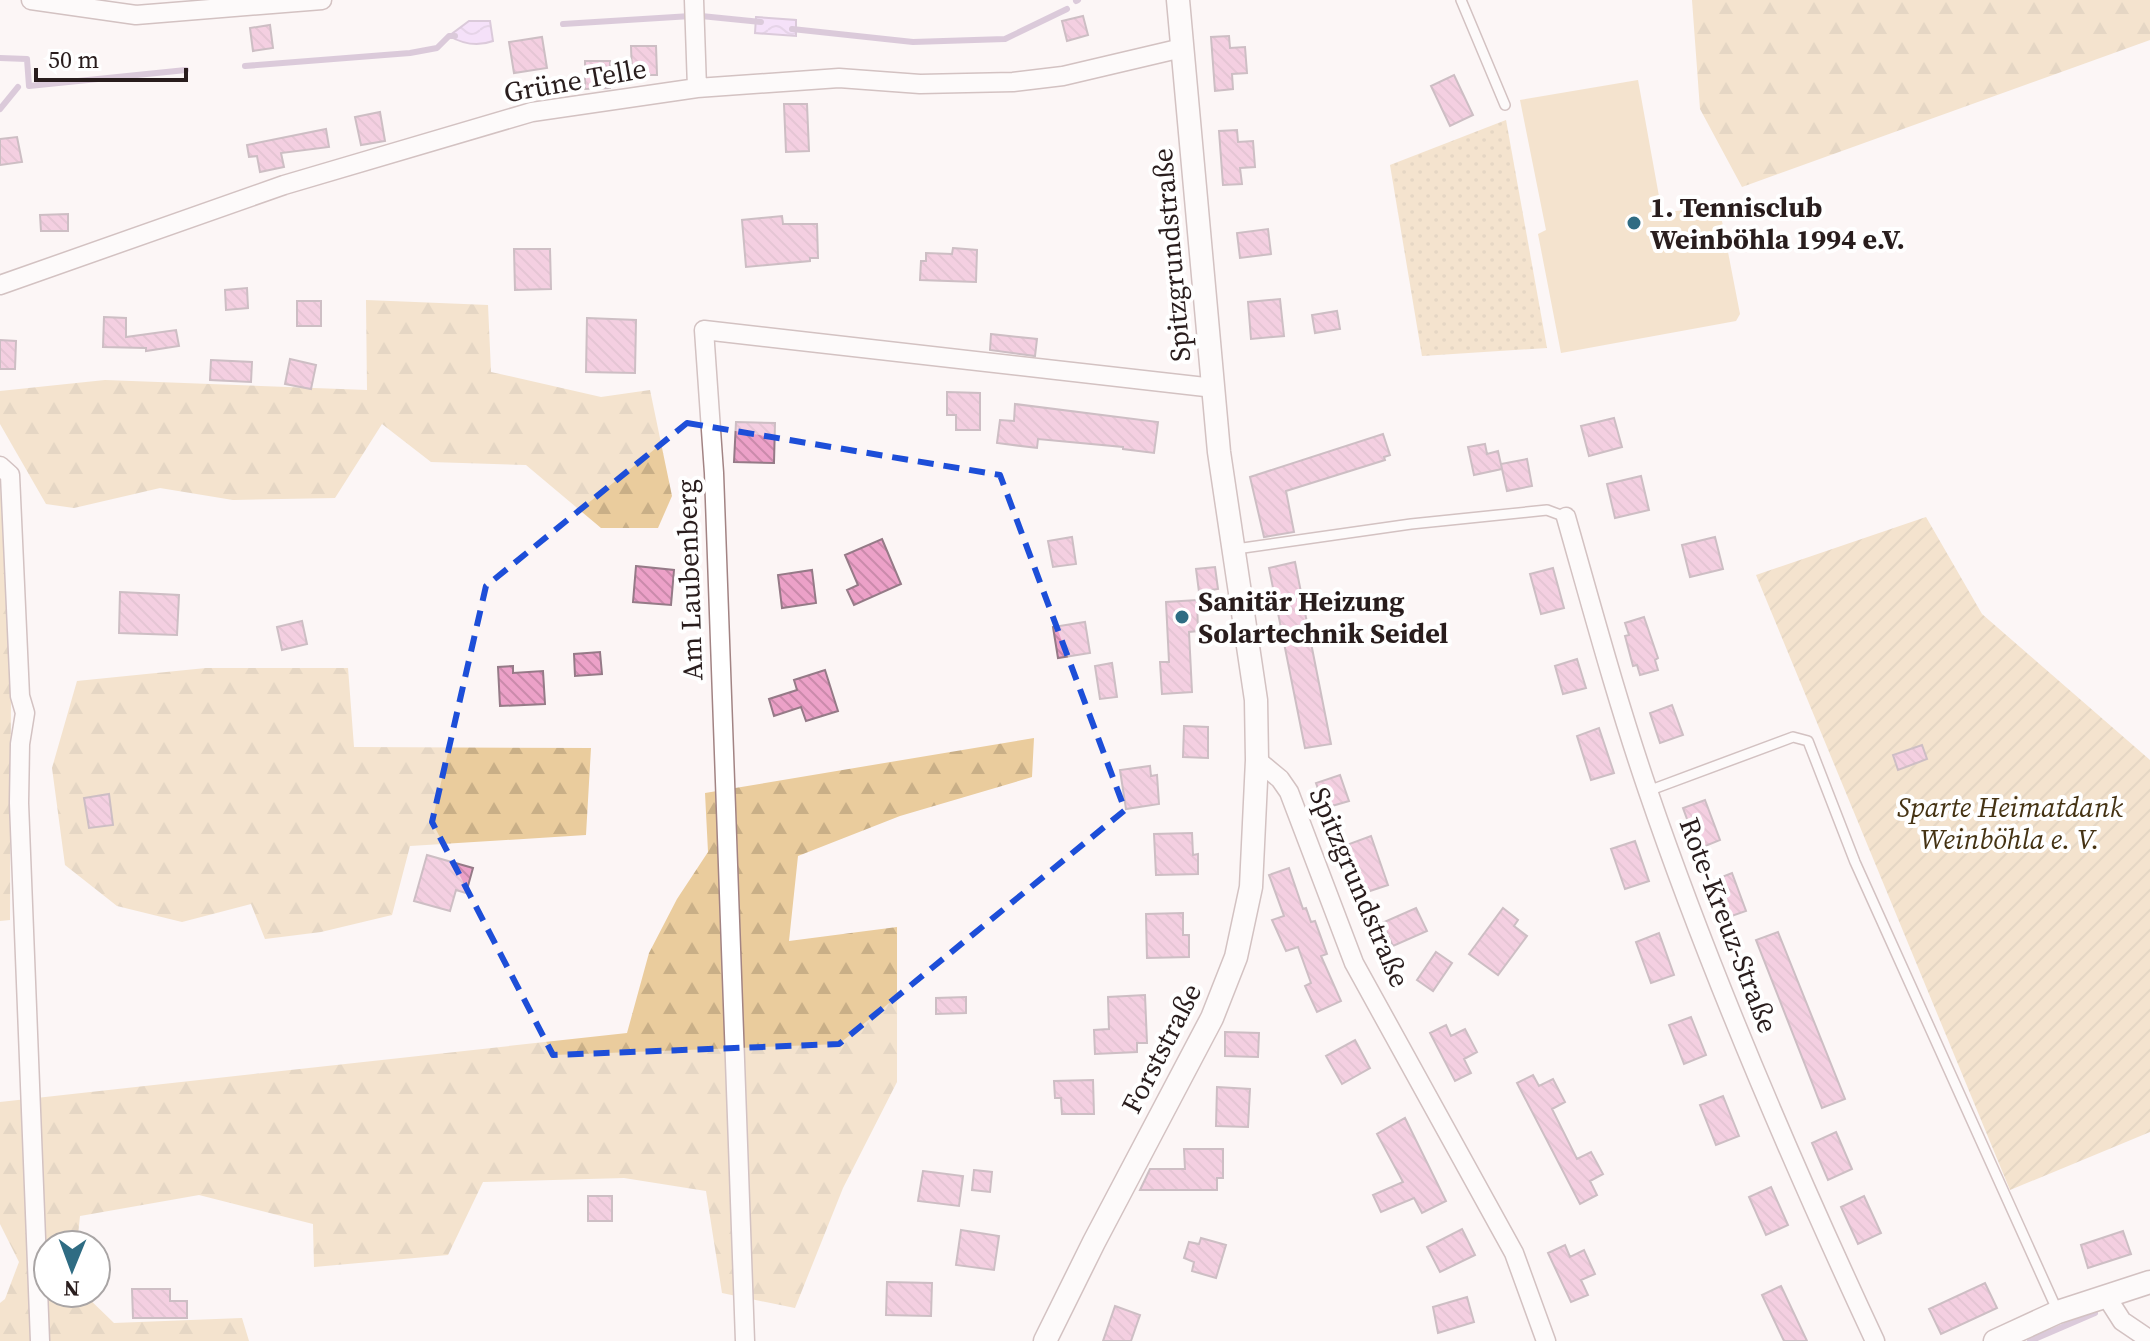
<svg xmlns="http://www.w3.org/2000/svg" width="2150" height="1341" viewBox="0 0 2150 1341" font-family="'Source Serif 4',serif">
  <defs>
    <pattern id="grass-dots" width="8" height="8" patternUnits="userSpaceOnUse" patternTransform="scale(2)"><rect width="8" height="8" fill="#eacc9d"/><path d="M2 2h.1M6 6h.1" fill="none" stroke="#c9af87" stroke-width="1.8" stroke-linecap="round"/></pattern>
    <pattern id="forest-firs" width="22" height="20" patternUnits="userSpaceOnUse" patternTransform="scale(2)"><rect width="22" height="20" fill="#eacc9d"/><path d="M5 1l3.5 6h-7zM16 11l3.5 6h-7z" fill="#c9af87"/></pattern>
    <pattern id="garden-furrows" width="10" height="10" patternUnits="userSpaceOnUse" patternTransform="scale(2)"><rect width="10" height="10" fill="#eacc9d"/><path d="M-1 1l2-2M0 10L10 0M9 11l2-2" fill="none" stroke="#c9af87"/></pattern>
    <pattern id="water-waves" width="16" height="10" patternUnits="userSpaceOnUse" patternTransform="scale(2)"><rect width="16" height="10" fill="#eec8fc"/><path d="M0 5q4-4 8 0t8 0" fill="none" stroke="#ccabd8"/></pattern>
    <pattern id="building-back-hatch" width="6" height="6" patternUnits="userSpaceOnUse" patternTransform="scale(2)"><rect width="6" height="6" fill="#eca1c8"/><path d="M-1 5l2 2M0 0l6 6M5-1l2 2" fill="none" stroke="#ca8aab"/></pattern>
  </defs>
  <rect width="100%" height="100%" fill="#fcf5f5"/>
  <path fill="url(#grass-dots)" d="M1506,120L1547,348L1422,356L1390,165Z"/>
  <path fill="url(#forest-firs)" d="M1692,0H2150V40L1742,187L1700,109Z
    M366,300L488,305L491,372L601,397L650,390L672,496L658,528H601L526,465L431,462L382,424L335,498L233,500L160,488L74,508L46,504L0,424V391L105,380L367,390Z
    M0,480L11,692L10,920L0,921Z
    M206,668H348L354,747L591,748L586,835L410,846L392,915L321,932L265,939L251,904L182,922L117,906L65,865L52,768L77,681Z
    M1034,738L1032,777L900,816L798,856L789,941L897,927V1082L843,1188L795,1308L722,1293L706,1191L624,1178L483,1182L448,1255L314,1267L313,1224L199,1195L80,1216L77,1245H48V1293H83L114,1323L242,1318L249,1341H0V1303L5,1299L19,1262L0,1224V1102L627,1033L649,953L677,899L708,852L705,793Z"/>
  <path fill="#eacc9d" d="M1638,80L1662,213L1706,207L1721,216L1740,314L1736,321L1561,353L1538,234L1546,230L1520,100Z"/>
  <path fill="url(#garden-furrows)" d="M1926,517L1982,614L2150,760V1132L2010,1190L1756,575Z"/>
  <path fill="url(#water-waves)" stroke="#b395b9" stroke-width="2" d="M756,17L796,20V36L755,33Z
    M469,21H490L493,41C477,47 463,44 449,36Z"/>
  <g fill="none" stroke-linecap="round" stroke-linejoin="round">
    <path stroke="#b395b9" stroke-width="6" d="M1076,1L1078,0
      M701,16L761,22
      M563,24L691,16
      M792,29L913,42L1005,39L1067,9
      M0,58L27,59L29,86L186,70
      M245,66L410,53L437,48L449,36H455
      M0,109L18,87
      M2030,1341L2095,1313"/>
  </g>
  <path fill="url(#building-back-hatch)" stroke="#957a87" stroke-width="2" d="M1083,16L1088,35L1067,41L1062,21Z
    M270,25L273,48L253,51L250,28Z
    M1229,36L1230,48L1245,47L1247,73L1232,74L1233,89L1215,91L1211,37Z
    M542,37L547,68L514,73L509,42Z
    M631,46H656L657,75H632Z
    M585,61H610V88L585,89Z
    M1454,75L1473,115L1450,126L1431,86Z
    M784,104H807L809,151L786,152Z
    M380,112L385,141L361,145L355,117Z
    M326,129L329,147L281,153L284,167L260,172L257,156L249,157L247,145Z
    M1237,130L1238,142L1253,141L1255,167L1240,168L1242,184L1223,185L1219,131Z
    M17,137L22,162L0,165V139Z
    M68,214V231H41L40,215Z
    M782,216L783,224H817L818,258H810V261L746,267L742,220Z
    M1268,229L1271,254L1240,258L1237,233Z
    M953,248L977,250L976,282L920,280L921,261H926V253L952,254Z
    M514,249H550L551,289L515,290Z
    M247,288L248,308L226,310L225,290Z
    M1280,299L1284,336L1251,339L1248,302Z
    M297,301H321V326H297Z
    M1337,311L1340,329L1315,333L1312,315Z
    M104,317L126,318V337L176,330L179,346L146,351V348L103,347Z
    M587,318L636,320L635,373L586,372Z
    M991,334L1037,339L1035,356L990,350Z
    M0,340L16,341L15,369H0Z
    M290,359L316,365L311,389L285,384Z
    M211,360L252,362L251,382L210,380Z
    M947,392L980,393V430H956V415H947Z
    M1015,404L1158,422L1154,453L1123,449V447L1038,439L1037,448L997,443L1000,420L1014,421Z
    M1614,418L1622,447L1589,456L1581,426Z
    M736,422L775,423L774,463L734,462Z
    M1383,434L1390,455L1384,457L1385,460L1286,491L1294,532L1264,537L1250,477Z
    M1485,444L1487,454L1498,451L1502,469L1501,464L1527,459L1532,486L1507,491L1502,469L1474,475L1468,447Z
    M1641,476L1649,510L1615,518L1607,484Z
    M1072,537L1076,564L1053,567L1048,541Z
    M1715,537L1723,569L1690,577L1682,545Z
    M882,539L901,584L854,605L847,590L858,585L845,555Z
    M1295,562L1331,744L1305,748L1269,568Z
    M636,566L674,570L671,605L633,602Z
    M1215,567L1218,589L1199,592L1196,569Z
    M1553,568L1564,608L1541,614L1530,574Z
    M812,570L816,603L782,608L778,575Z
    M120,592L179,595L177,635L119,633Z
    M1197,600L1198,631L1189,632L1192,692L1162,694L1160,662H1169L1166,602Z
    M1644,617L1658,658L1655,660L1658,670L1640,675L1637,665L1633,666L1625,636L1629,635L1625,623Z
    M302,621L307,644L282,650L277,627Z
    M1085,622L1090,653L1058,658L1053,627Z
    M600,652L602,674L575,676L574,654Z
    M1577,659L1586,688L1563,694L1555,666Z
    M1112,663L1117,697L1100,699L1095,666Z
    M513,666V673L543,671L545,704L500,706L498,667Z
    M825,670L838,711L806,721L801,707L774,716L769,699L797,690L794,680Z
    M1672,705L1683,735L1660,743L1650,713Z
    M1184,726L1208,727V758L1183,757Z
    M1599,728L1614,773L1591,780L1577,736Z
    M1922,745L1927,759L1898,770L1893,755Z
    M1150,766L1151,776L1157,775L1159,804L1126,809L1120,770Z
    M1340,775L1349,801L1325,808L1316,783Z
    M109,794L113,825L89,828L84,798Z
    M1705,800L1720,840L1698,849L1683,808Z
    M1192,833L1193,855L1198,854V874L1156,875L1154,834Z
    M1371,836L1388,885L1358,895L1341,847Z
    M1635,841L1649,881L1625,889L1611,849Z
    M427,855L473,868L466,893L456,890L450,911L414,901Z
    M1289,868L1303,909L1306,908L1311,922L1315,921L1327,954L1321,956L1341,1001L1317,1012L1305,986L1311,983L1298,947L1286,951L1272,920L1284,916L1269,875Z
    M1732,873L1746,911L1723,919L1709,882Z
    M1416,908L1427,931L1393,946L1382,923Z
    M1503,908L1518,920L1514,926L1527,936L1498,975L1469,954Z
    M1183,913V935H1189V957L1147,958L1146,914Z
    M1778,932L1845,1099L1822,1108L1756,940Z
    M1659,933L1674,975L1651,983L1636,942Z
    M1436,952L1452,963L1433,991L1417,980Z
    M1145,995L1147,1043H1137V1052L1095,1054L1094,1030L1109,1029L1108,997Z
    M966,997V1013L936,1014V998Z
    M1691,1017L1706,1055L1684,1064L1669,1025Z
    M1446,1025L1451,1036L1465,1029L1477,1052L1464,1059L1471,1073L1455,1081L1430,1033Z
    M1225,1032L1259,1033L1258,1057L1225,1056Z
    M1355,1040L1370,1068L1342,1084L1326,1056Z
    M1533,1075L1539,1086L1553,1079L1565,1102L1552,1109L1577,1159L1591,1152L1603,1174L1590,1181L1597,1195L1580,1204L1517,1083Z
    M1093,1080L1094,1114H1062L1061,1098H1055L1054,1081Z
    M1217,1087L1250,1089L1248,1127L1216,1126Z
    M1723,1096L1739,1136L1716,1145L1700,1105Z
    M1405,1118L1446,1201L1422,1213L1414,1198L1381,1212L1373,1195L1403,1182L1377,1134Z
    M1836,1132L1852,1169L1828,1180L1812,1143Z
    M1184,1149H1223V1178H1217V1190H1140L1150,1169H1185Z
    M974,1170L992,1172L990,1192L972,1190Z
    M923,1171L963,1176L959,1206L918,1201Z
    M1771,1187L1788,1225L1766,1235L1749,1197Z
    M588,1196H612V1221H588Z
    M1864,1196L1881,1233L1858,1244L1841,1207Z
    M1462,1229L1475,1255L1440,1272L1427,1247Z
    M961,1230L999,1236L994,1270L956,1265Z
    M2123,1231L2131,1254L2088,1268L2081,1245Z
    M1201,1238L1226,1245L1216,1278L1192,1271L1194,1262L1184,1258L1189,1242L1199,1244Z
    M1565,1245L1570,1257L1584,1250L1595,1274L1581,1280L1588,1295L1571,1302L1548,1253Z
    M887,1282L932,1283L931,1316L886,1315Z
    M1985,1283L1997,1308L1941,1334L1929,1309Z
    M1781,1286L1807,1341H1784L1762,1295Z
    M132,1289H170V1301H187V1318H133Z
    M1467,1297L1474,1322L1438,1333L1433,1307Z
    M1115,1306L1140,1315L1131,1341H1103Z"/>
  <g fill="none" stroke-linecap="round" stroke-linejoin="round">
    <defs>
      <path id="service" d="M1461,0L1505,105
        M1236,549L1411,524L1547,510L1566,517
        M1648,791L1793,737L1808,741L1855,862L2058,1312"/>
      <path id="minor" d="M31,0L136,15L322,0
        M694,0L697,88
        M0,285L284,185L532,112L697,88L839,78L920,84L1013,82L1063,76L1182,48
        M0,466L10,475L20,696L25,713L20,744L19,803L40,1341
        M1566,517C1592,608 1617,701 1648,791C1712,978 1791,1161 1875,1341
        M1257,760L1280,779L1289,792L1354,963L1514,1253L1546,1341
        M2106,1296L2122,1321L2150,1340
        M745,1341L714,473L704,330L1214,388"/>
      <path id="tertiary" d="M1045,1341L1094,1242L1212,1018L1236,957L1251,887L1257,760L1256,700L1219,452L1178,0
        M1995,1341L2058,1312L2150,1282"/>
    </defs>
    <use href="#service" stroke="#a28383" stroke-width="12"/>
    <use href="#minor" stroke="#a28383" stroke-width="21"/>
    <use href="#tertiary" stroke="#a28383" stroke-width="25"/>
    <use href="#service" stroke="#fff" stroke-width="9"/>
    <use href="#minor" stroke="#fff" stroke-width="18"/>
    <use href="#tertiary" stroke="#fff" stroke-width="22"/>
  </g>
  <path d="M0 0H2150V1341H0ZM687,423L1000,475L1125,810L839,1044L553,1055L432,822L486,586Z" fill="#fcf5f5" fill-opacity=".55" fill-rule="evenodd"/>
  <path fill="none" stroke="#1d4ed8" stroke-width="6" stroke-dasharray="16 10" stroke-linejoin="round" d="M687,423L1000,475L1125,810L839,1044L553,1055L432,822L486,586Z"/>
  <g fill="#2f6c83" stroke="#fff" stroke-width="3">
    <circle cx="1634" cy="223" r="8"/>
    <circle cx="1182" cy="617" r="8"/>
  </g>
  <g text-anchor="middle" stroke-width="8" stroke-linejoin="round" paint-order="stroke">
    <g font-size="28" fill="#291d1d" stroke="#fff">
      <text transform="translate(575 80) rotate(-10)" y="10">Grüne Telle</text>
      <text transform="translate(1171 255) rotate(-95)" y="10">Spitzgrundstraße</text>
      <text transform="translate(689 580) rotate(-92)" y="10">Am Laubenberg</text>
      <text transform="translate(1360 887) rotate(67)" y="10">Spitzgrundstraße</text>
      <text transform="translate(1729 925) rotate(69)" y="10">Rote-Kreuz-Straße</text>
      <text transform="translate(1161 1048) rotate(-63)" y="10">Forststraße</text>
    </g>
    <g font-size="28" font-weight="bold" fill="#291d1d" stroke="#fff" text-anchor="start">
      <text x="1650" y="217">1. Tennisclub<tspan x="1650" dy="32">Weinböhla 1994 e.V.</tspan></text>
      <text x="1198" y="611">Sanitär Heizung<tspan x="1198" dy="32">Solartechnik Seidel</tspan></text>
    </g>
    <g font-size="28" font-style="italic" fill="#453314" stroke="#fff">
      <text x="2010" y="817">Sparte Heimatdank<tspan x="2010" dy="32">Weinböhla e. V.</tspan></text>
    </g>
  </g>
  <g transform="translate(72 1269) rotate(181)"><circle r="38" fill="#ffffff" stroke="#a9a5a5" stroke-width="2"/>
  <path d="M0-6L14 30L0 20L-14 30Z" fill="#2f6c83"/>
  <text y="-12" font-size="22" font-weight="bold" text-anchor="middle" fill="#291d1d">N</text>
  </g>
  <path d="M36 68v12h150v-12" fill="none" stroke="#291d1d" stroke-width="4"/>
  <text x="48" y="68" font-size="24" fill="#291d1d" stroke="#ffffff" stroke-width="6" paint-order="stroke">50 m</text>
</svg>
